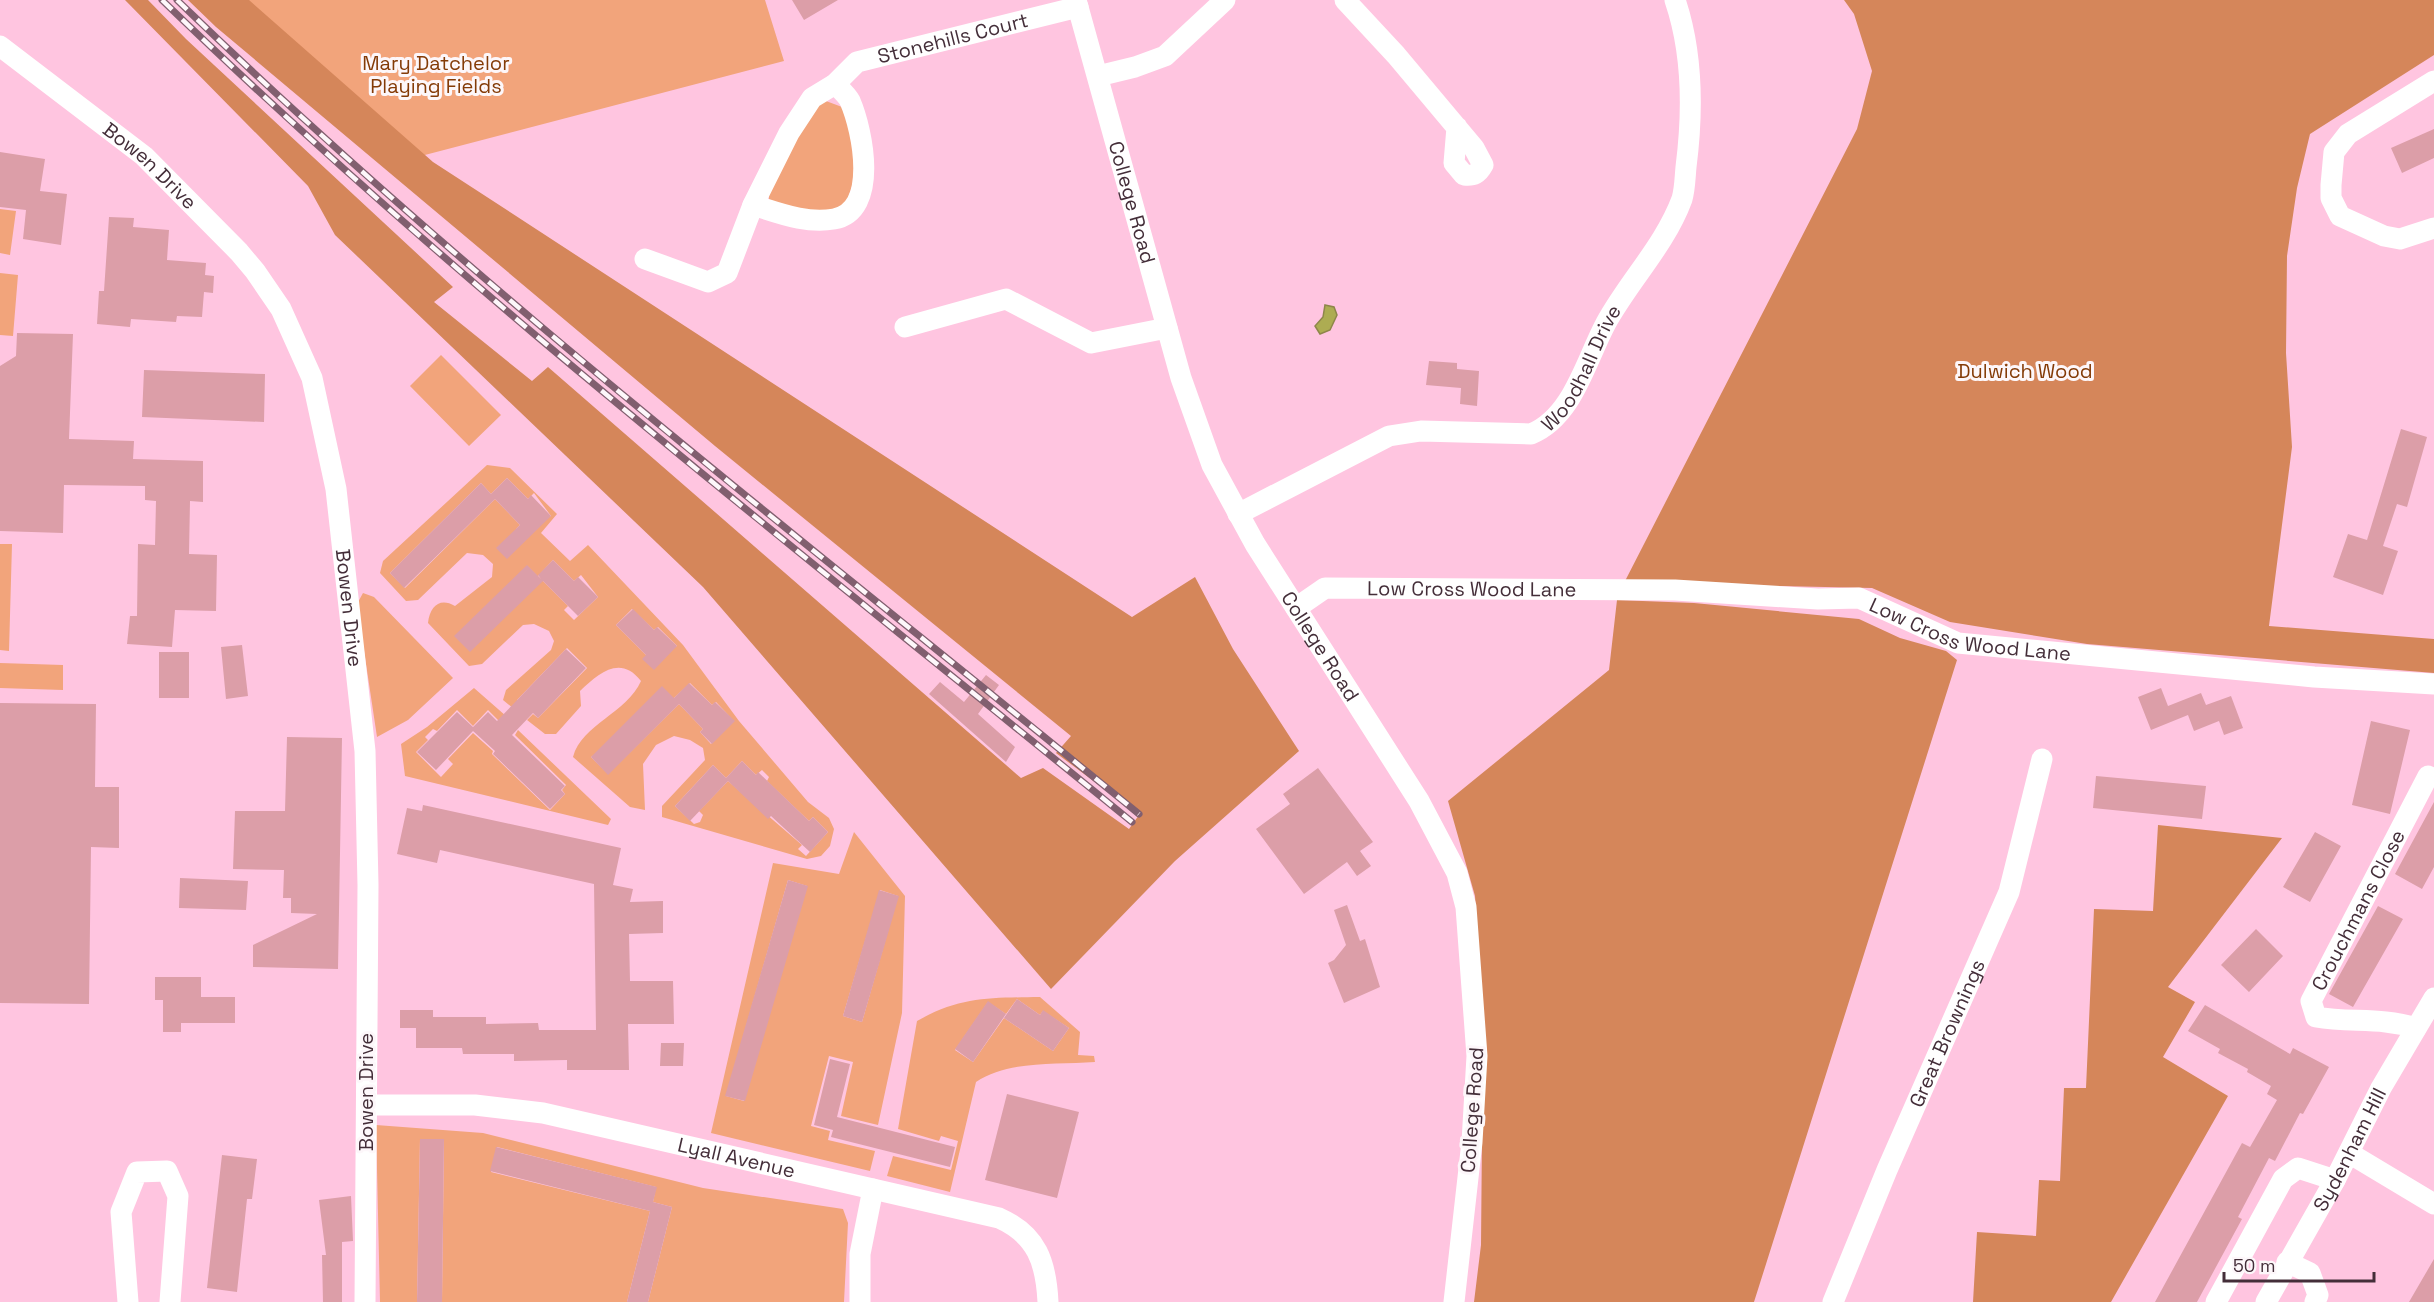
<svg xmlns="http://www.w3.org/2000/svg" width="2434" height="1302" viewBox="0 0 2434 1302" font-family="'Space Grotesk',sans-serif">
  <rect width="100%" height="100%" fill="#ffc5e0"/>
  <path fill="#f2a47b" fill-rule="evenodd" d="M226,0H765L784,61L421,156Z
    M826,101L842,107L846,113L857,172L845,207C813,215 800,210 769,200V193C781,165 798,115 826,101Z
    M0,209L16,211L10,255L0,253Z
    M0,273L18,275L13,336L0,335Z
    M441,355L501,415L469,446L410,386Z
    M487,465L510,468L557,514L541,533L570,561L588,545L683,645L739,721L808,802L829,818L834,829L830,846L821,856L807,859L662,817V806L705,760L703,748L690,740L674,736L656,745L643,764L645,810L630,807L573,757C582,724 627,713 641,681C620,654 598,674 580,691L581,706L556,734H545L527,720L533,714L538,718L587,668L567,648L517,700L519,703L514,709L503,700L506,690L551,650L554,641L549,631L534,624L523,625L482,664L469,666L428,623C430,606 440,597 455,606L492,577L493,564L483,555L467,553L418,600L406,601L380,573L383,561ZM507,478L528,499L534,493L551,516L516,529L520,525L495,499L405,588L390,573L481,483L491,494ZM553,560L574,581L581,575L598,597L574,620L564,610L568,606L527,565L538,576ZM632,609L654,630L658,627L677,646L646,655L616,625ZM690,683L712,705L716,702L734,721L711,744L700,732L703,729L679,704L608,774L591,757L674,698ZM742,761L756,775L762,770L769,777L767,781L809,821L813,817L828,832L806,856L798,849L802,845L728,781L699,811L703,815L700,822L694,824L675,806L713,765L726,778Z
    M0,544H12L9,651L0,650Z
    M363,593L374,597L453,678L408,720L377,737L357,604Z
    M0,663L63,665V690L0,688Z
    M474,688L506,716L501,723L488,710L473,726L457,710L437,731L433,729L425,737L428,740L416,752L441,777L453,764L448,759L473,733L493,751L492,754L550,810L565,794L562,790L566,785L515,735L518,730L611,819L608,825L405,776L401,744L427,727Z
    M854,832L905,896L902,1013L878,1125L841,1116L853,1062L829,1056L811,1126L830,1131L828,1140L875,1151L870,1171L711,1133L773,863L839,874ZM788,880L807,886L744,1101L726,1096ZM880,890L898,896L862,1022L843,1016Z
    M1040,997L1080,1032L1078,1055L1094,1056L1095,1062C1056,1065 1009,1060 976,1082L950,1192L887,1176L893,1156L951,1170L958,1141L941,1136L939,1141L898,1129L917,1021C961,996 991,998 1040,997ZM1017,999L1040,1015L1043,1011L1069,1028L1053,1051L1004,1018L973,1062L955,1050L988,1002L1006,1014Z
    M376,1125L483,1133L703,1188L843,1209L848,1223L844,1302H648L672,1207L653,1202L656,1187L497,1147L491,1172L650,1211L627,1302H442L444,1140L420,1139L417,1302H380Z"/>
  <path fill="#d5865a" d="M125,0H148L186,39L453,287L434,302L532,381L548,367L1021,778L1043,768L1129,829L1139,815L1056,753L1071,736L715,446L216,27L188,0H249L433,162L1132,617L1195,577L1233,649L1299,751L1175,861L1051,989L703,587L335,235L308,186Z
    M1844,0H2434V55L2310,134L2297,188L2287,256L2286,353L2292,447L2269,626L2434,639V673L2087,644L1950,622L1872,588L1624,583L1857,129L1872,71L1854,14Z
    M1617,600L1694,603L1859,619L1900,638L1946,651L1957,660L1754,1302H1474L1481,1245L1483,1025L1475,896L1448,801L1609,670Z
    M2158,825L2282,838L2168,987L2195,1002L2163,1057L2228,1096L2111,1302H1973L1977,1232L2036,1236L2039,1180L2060,1181L2064,1088H2086L2094,909L2153,911Z"/>
  <path fill="#adac52" stroke="#8e864a" stroke-width="1.5" d="M1325,305L1334,307L1337,315L1330,330L1320,334L1315,326L1323,317Z"/>
  <path fill="#dc9ea8" d="M792,0H838L804,20Z
    M2434,129V158L2402,173L2391,148Z
    M0,152L45,159L40,191L67,194L61,245L23,239L26,210L0,207Z
    M109,217L134,218L133,227L169,230L167,260L206,263L205,275L214,276L213,293L204,292L202,317L177,316L176,322L131,319L130,327L97,324L99,291H104Z
    M17,333L73,334L69,439L134,441L133,459L203,461V502L190,501L189,554L217,555L216,611L175,610L172,647L127,644L130,616H137L138,544L155,545L156,501L145,500V486L64,485L63,533L0,531V366L16,356Z
    M1429,361L1457,363V369L1479,371L1477,406L1460,404L1461,388L1426,385Z
    M144,370L265,374L264,422L142,417Z
    M2401,429L2427,437L2407,507L2397,504L2383,546L2398,551L2383,595L2333,577L2348,534L2367,540Z
    M507,478L528,499L531,495L551,516L507,559L496,548L520,525L495,499L404,588L390,573L481,483L491,494Z
    M553,560L574,581L578,577L598,597L578,616L543,581L470,652L454,636L527,565L541,579L538,575Z
    M633,609L654,630L657,627L677,646L654,670L642,659L646,655L616,625Z
    M242,645L248,696L226,699L221,647Z
    M566,649L586,668L538,718L533,713L512,735L565,786L561,790L565,794L550,809L493,754L495,751L473,731L436,770L417,752L457,712L473,727L488,712L497,721Z
    M159,652H189V698H159Z
    M986,675L999,685L978,714L1015,747L1006,762L929,694L940,682L964,702Z
    M689,683L712,705L715,702L735,721L712,744L700,732L703,729L679,704L608,775L591,757L662,686L674,698Z
    M2161,688L2168,706L2201,693L2206,705L2231,696L2243,728L2224,735L2219,721L2194,731L2188,715L2151,730L2138,697Z
    M0,703L96,704L95,787H119V848L91,847L89,1004L0,1003Z
    M2371,721L2410,730L2390,814L2352,805Z
    M287,737L342,738L338,969L253,967V945L317,914L291,913V898H283L284,870L233,869L235,811H285Z
    M742,761L756,775L758,772L809,821L813,817L828,832L810,852L771,816L768,819L728,781L690,821L675,806L713,765L726,778Z
    M1318,768L1373,842L1360,851L1371,866L1357,876L1347,862L1304,894L1256,829L1290,804L1283,794Z
    M2096,776L2206,786L2202,819L2093,808Z
    M2434,802V867L2422,889L2395,874Z
    M423,805L621,848L613,885L633,889L630,902L663,901V933L629,934L630,981H673L674,1024H628L629,1070H567V1060L514,1061V1054H463L462,1048H416V1028H400V1010H433V1017H486V1024L538,1023L539,1030H596L594,884L440,850L437,863L397,854L407,808L422,811Z
    M2315,832L2341,846L2310,902L2283,887Z
    M180,878L248,881L246,910L179,908Z
    M788,880L808,886L745,1101L725,1096Z
    M879,890L899,896L862,1022L843,1016Z
    M1347,905L1360,941L1365,939L1380,987L1344,1003L1328,963L1334,960L1346,945L1334,910Z
    M2378,906L2403,919L2353,1007L2329,994Z
    M2256,929L2283,956L2249,992L2221,965Z
    M155,977H201V997H235V1023H181V1032H163V1000H155Z
    M1017,999L1040,1015L1043,1010L1069,1028L1053,1051L1004,1018Z
    M988,1001L1006,1014L973,1062L955,1049Z
    M2205,1005L2290,1054L2293,1048L2329,1067L2303,1114L2300,1113L2275,1161L2269,1158L2238,1217L2242,1219L2197,1302H2155L2242,1143L2250,1147L2277,1100L2267,1094L2271,1086L2247,1072L2248,1069L2218,1053L2220,1049L2188,1031Z
    M661,1043H684L683,1066H660Z
    M830,1059L850,1064L837,1117L955,1147L950,1167L831,1137L833,1130L814,1125Z
    M1007,1094L1079,1112L1057,1198L985,1180Z
    M420,1139H444L442,1302H417Z
    M496,1147L657,1187L653,1202L672,1207L648,1302H627L650,1211L490,1171Z
    M222,1155L257,1159L252,1199H247L237,1292L207,1288Z
    M351,1196L353,1241L342,1242V1302H323L322,1255H326L319,1200Z
    M2434,1259V1302H2409Z"/>
  <g fill="none" stroke-linecap="round" stroke-linejoin="round">
    <g stroke="#fff" stroke-width="21">
      <path id="s1" d="M1076,0L1181,378L1212,465L1255,544L1419,801L1457,873L1466,907L1477,1056L1472,1142L1454,1302"/>
      <path d="M1345,0L1396,55L1474,148L1483,165C1478,174 1474,176 1464,175L1454,163L1457,127"/>
      <path id="s2" d="M0,46L144,156L239,252L255,271L281,309L312,378L336,489L365,751L368,885L365,1302"/>
      <path d="M1098,76L1135,67L1165,56L1225,0"/>
      <path d="M2434,81L2348,134L2334,152L2331,185V198L2340,216L2384,236L2400,239L2434,228"/>
      <path d="M753,205C779,213 806,224 834,219C879,211 863,131 850,101C847,95 840,89 835,84"/>
      <path id="s3" d="M645,259L708,282L727,273L753,205L789,133L812,98L835,84L857,62L1078,7"/>
      <path d="M905,327L1006,299L1091,343L1167,328"/>
      <path id="s4" d="M1238,514L1389,436L1421,431L1531,434C1573,417 1586,360 1606,323C1629,281 1665,245 1682,199C1685,189 1685,177 1686,167C1693,112 1693,53 1675,0"/>
      <path id="s5" d="M1296,608L1325,588L1675,590L1818,599L1859,598L1958,643L2314,677L2434,684"/>
      <path id="s6" d="M2416,1028C2380,1017 2351,1023 2316,1017L2311,1001L2428,776"/>
      <path id="s7" d="M367,1105H475L543,1113L999,1218C1037,1235 1046,1262 1048,1302"/>
      <path d="M2349,1153L2434,1204"/>
      <path d="M2287,1262L2310,1273L2318,1295L2315,1302"/>
      <path d="M128,1302L121,1212L137,1172L167,1171L178,1196L170,1302"/>
      <path d="M860,1302V1254L873,1189"/>
      <path id="s8" d="M1833,1302L1887,1170L2009,892L2042,759"/>
      <path d="M2216,1302L2283,1179L2298,1168L2335,1180"/>
      <path id="s9" d="M2266,1302L2335,1180L2381,1088L2434,998"/>
    </g>
    <defs>
      <path id="rail" d="M162,0C467,295 804,554 1132,822
        M177,0C479,292 814,548 1139,814"/>
    </defs>
    <use href="#rail" stroke="#815f6f" stroke-width="7"/>
    <use href="#rail" stroke="#fdf7fa" stroke-width="4.5" stroke-dasharray="14" stroke-linecap="butt"/>
  </g>
  <g text-anchor="middle" stroke-width="6" stroke-linejoin="round" paint-order="stroke">
    <g font-size="20" fill="#442e39" stroke="#fdf7fa">
      <text dy="7" stroke="none"><textPath href="#s3" startOffset="440">Stonehills Court</textPath></text>
      <text dy="7" stroke="none"><textPath href="#s2" startOffset="192">Bowen Drive</textPath></text>
      <text dy="7" stroke="none"><textPath href="#s1" startOffset="210">College Road</textPath></text>
      <text dy="7" stroke="none"><textPath href="#s4" startOffset="398">Woodhall Drive</textPath></text>
      <text dy="7" stroke="none"><textPath href="#s5" startOffset="182">Low Cross Wood Lane</textPath></text>
      <text dy="7" stroke="none"><textPath href="#s2" startOffset="696">Bowen Drive</textPath></text>
      <text dy="7" stroke="none"><textPath href="#s5" startOffset="687">Low Cross Wood Lane</textPath></text>
      <text dy="7" stroke="none"><textPath href="#s1" startOffset="696">College Road</textPath></text>
      <text dy="7" stroke="none"><textPath href="#s6" startOffset="220">Crouchmans Close</textPath></text>
      <text dy="7" stroke="none"><textPath href="#s8" startOffset="292">Great Brownings</textPath></text>
      <text transform="translate(366 1092) rotate(-90)" y="7">Bowen Drive</text>
      <text transform="translate(1472 1110) rotate(-86)" y="7">College Road</text>
      <text dy="7" stroke="none"><textPath href="#s9" startOffset="174">Sydenham Hill</textPath></text>
      <text dy="7" stroke="none"><textPath href="#s7" startOffset="375">Lyall Avenue</textPath></text>
    </g>
    <g font-size="20" fill="#843b07" stroke="#fdf7fa">
      <text x="436" y="70">Mary Datchelor<tspan x="436" dy="23">Playing Fields</tspan></text>
      <text x="2025" y="378">Dulwich Wood</text>
    </g>
  </g>
  <path d="M2224 1272v9h150v-9" fill="none" stroke="#442e39" stroke-width="3"/>
  <text x="2233" y="1272" font-size="18" fill="#442e39" stroke="#fdf7fa" stroke-width="4.5" paint-order="stroke">50 m</text>
</svg>
